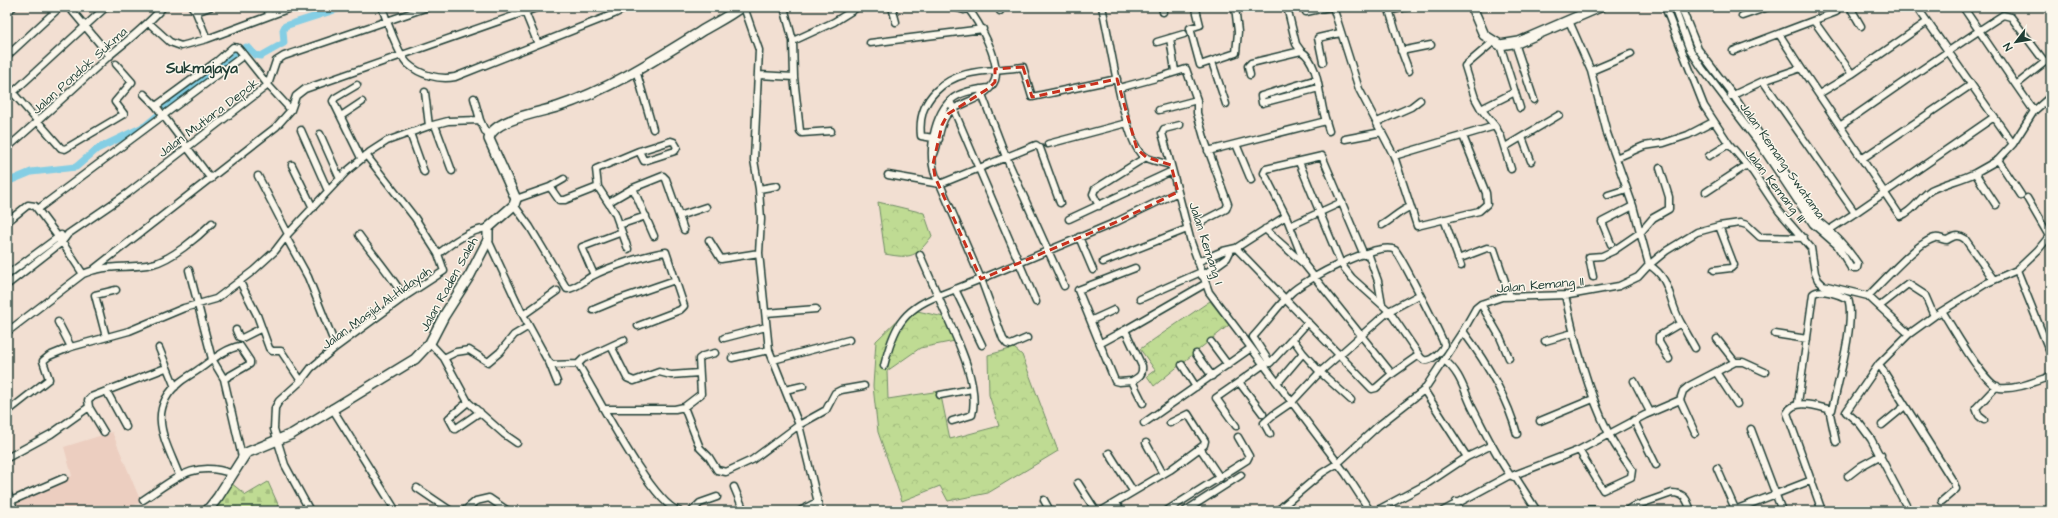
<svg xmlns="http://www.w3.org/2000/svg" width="2058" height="518" viewBox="0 0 2058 518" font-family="'Architects Daughter',sans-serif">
  <defs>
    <pattern id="forest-crowns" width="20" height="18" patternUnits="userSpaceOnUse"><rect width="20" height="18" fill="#bfdb93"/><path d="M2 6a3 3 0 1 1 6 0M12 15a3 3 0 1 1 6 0" fill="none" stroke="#a4bd7f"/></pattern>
    <pattern id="cemetery-stones" width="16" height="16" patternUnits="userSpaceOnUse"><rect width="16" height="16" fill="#bfdb93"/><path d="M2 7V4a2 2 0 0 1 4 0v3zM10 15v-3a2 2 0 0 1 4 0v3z" fill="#a4bd7f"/></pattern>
  </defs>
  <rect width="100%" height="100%" fill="#f2dfd2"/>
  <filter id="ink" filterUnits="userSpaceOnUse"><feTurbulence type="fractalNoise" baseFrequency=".025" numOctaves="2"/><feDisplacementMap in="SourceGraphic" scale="8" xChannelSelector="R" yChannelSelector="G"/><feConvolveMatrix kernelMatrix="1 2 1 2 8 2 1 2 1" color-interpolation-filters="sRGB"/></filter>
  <g filter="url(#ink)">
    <path fill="#eccec0" d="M112,432L141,502L123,511H16L13,501L72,476L64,447Z"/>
    <path fill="url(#forest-crowns)" stroke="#6f8c64" d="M878,202L924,213L932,236C916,257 912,259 885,254Z
      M1210,301L1229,325L1154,386L1147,376L1155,370L1140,349Z
      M909,309L948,318L955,341L920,348L887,371L888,399L940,391L950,439L999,426L989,395L988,355L1014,348L1022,355L1058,451L988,493L948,501L940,486L902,501L878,432L873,386L876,341Z"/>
    <path fill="url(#cemetery-stones)" stroke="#6f8c64" d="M268,482L281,511H210L231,483L246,495Z"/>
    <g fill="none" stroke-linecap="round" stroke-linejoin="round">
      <path stroke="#84cee4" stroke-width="7" d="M7,182L31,172L76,167L97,149L145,126L197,83L246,47L249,48L255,55L261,56L284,43L283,30L285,26L344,7"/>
      <defs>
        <path id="street" d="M69,7L110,56
          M192,7L196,12L207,39
          M267,7L269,15
          M382,7C386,19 399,56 408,64C420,75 439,80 455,77L614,14L628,7
          M523,7L538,44
          M744,7L759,50L754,160L759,189L761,219L759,253L769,350L799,425L820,511
          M784,7L793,41L794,77L800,131L802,133L831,131
          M892,7L896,22
          M954,7L964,10L968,8
          M1000,7V11
          M1102,7C1109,34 1124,140 1142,155C1149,161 1162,162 1171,165L1191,242L1209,292L1346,474L1370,511
          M1162,7L1163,12
          M1197,7L1196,9L1200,25L1190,28L1200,65L1236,53L1238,32L1235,7
          M1287,7L1296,44L1301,51
          M1333,7L1359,89L1394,156L1417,226L1479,211L1487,204L1486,193L1463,136
          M1407,7L1392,10L1390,13L1403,55L1409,71
          M1579,7L1581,16
          M1665,7L1704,106L1729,144L1753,172L1779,211L1811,248L1815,273L1818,280L1823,285L1868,296L1909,334
          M1674,7L1689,48L1702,68L1759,143L1813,224L1837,245L1851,268H1857L1858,264C1847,248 1834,233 1818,221L1733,95L1698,49L1681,7
          M1850,7L1861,26
          M1917,7L2013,144L1998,160L1975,173
          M1963,7L2016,85L2045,62L2011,17L2003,15C1947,51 1894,89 1840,126L1900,216C1913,212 1920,197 1931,190C1945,183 1961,180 1975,173L1996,205
          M7,12L13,7
          M196,12L210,7
          M1306,12L1329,7
          M1742,16L1768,7
          M1814,21L1852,74L1819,94
          M149,23L170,42L181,46L207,39L293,7
          M1779,34L1801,68
          M1170,38L1175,71
          M793,41L834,22L858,7
          M1157,42L1184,34
          M1493,42L1465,66L1475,98L1481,109L1495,126L1501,137L1511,169
          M870,43L983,29
          M1515,43L1534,100
          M1500,45L1520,108
          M1401,51L1431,45
          M1733,51L1836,12
          M7,56L60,7
          M1212,62L1226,104
          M1323,62L1318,38L1340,33
          M636,70L653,129
          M1591,71L1631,54
          M1852,74L1927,22
          M759,75L794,77
          M1160,77L1186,69L1197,100V113L1205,141L1228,204L1226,209L1199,223
          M1317,79L1261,96L1262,103L1319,88
          M1763,81L1855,213L1994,117
          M357,85L335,98L333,101L361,158
          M2016,85L2034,111
          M7,86L61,148L65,149L124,114L115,102L132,82L116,64
          M989,88C976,90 961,91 951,100C932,117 925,164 940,184L981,279L1114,223L1178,192
          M1119,88L1156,78
          M980,89L1006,157L1064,286
          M425,92L429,126
          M144,94L156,106L216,62L233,47L238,48L244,55
          M1731,96L1763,81L1801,68L1840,126
          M7,98L106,7
          M474,98L480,120
          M950,101L1036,302
          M156,106L211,179
          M1481,109L1515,92
          M1159,110L1197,100
          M341,116L362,102
          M1326,121L1329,131
          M1377,122L1411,107L1420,100
          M435,125L452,171
          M301,130L328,191
          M410,133L424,172
          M320,134L340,179
          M1522,137L1531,161
          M939,139L921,136C919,118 923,104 936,91C960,67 992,72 1023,67L1032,97L1117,79
          M1345,139L1382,132
          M1048,144L1127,123
          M1236,144L1251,180
          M2013,144L2034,111L2050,97
          M1505,147L1559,115
          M7,148C42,118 75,87 109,56C128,40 147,26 163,7
          M1208,151L1326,121C1319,102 1320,62 1301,51L1251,63L1248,66L1250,75
          M934,154C939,142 939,126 946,116C954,105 969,103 980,96C986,92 993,86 995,80C1001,61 979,22 967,7
          M366,155L415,218L438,254
          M1394,156L1495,126
          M1709,156L1729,144
          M1616,158L1644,146L1664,143L1688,135L1713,122
          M1863,158L1971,85
          M1998,160L2021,195
          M292,165L313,208
          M1171,165L1162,133L1164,129L1180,125
          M888,175L940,184L1036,145L1040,148L1060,203
          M258,176L288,234
          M550,187L564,179
          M633,188L654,236
          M759,189L777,186
          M1706,192L1747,165
          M1608,195L1627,189
          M2027,198L2049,236
          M516,199L550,187L559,200H565L598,187
          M609,202L633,188L663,176L666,179L684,230
          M514,205L530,227L567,289C575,289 585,280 592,276C609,267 648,254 666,252L684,306L680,310L638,326
          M1099,206L1093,194L1095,189L1146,157
          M38,209L244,55L268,85L291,110
          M679,216L706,207
          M1286,216L1304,262
          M1069,219L1172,171
          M1444,219L1461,266
          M7,222L28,205L35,206L62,242L83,274
          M619,225L646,216
          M1382,225C1393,219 1399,211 1410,207
          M1290,226L1342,202
          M1265,229L1304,264L1392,374L1419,355L1389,311L1352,278L1341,264L1299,162
          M1826,232L1855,213
          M359,235C374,256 391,275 404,297
          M286,237L308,277L336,347
          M1079,237L1093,270
          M488,240L523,315L548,361L552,365L578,364C596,393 651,503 679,511
          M709,240L721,259L759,253
          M1611,244L1602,222L1633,206
          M1236,248L1372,389L1376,388L1392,374
          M628,249L615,213L598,187L596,169L639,151L671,141L674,142L677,147L675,151L644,161L639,151
          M1368,253L1378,281L1382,304
          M1458,259L1487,248L1494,249L1510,296
          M1103,262L1187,229
          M1197,262L1223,251L1236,248L1286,216L1264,173L1266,169L1322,156L1364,255
          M1135,268L1078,290L1115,381L1119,382L1132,381L1143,403
          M94,269L276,127L291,110L296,96L305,89L539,7
          M189,270L212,359L224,379L242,457
          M1714,270L1731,268L1734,265L1719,226
          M2017,270L2051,355
          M7,275L61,235
          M594,275L582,247L622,232
          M1202,276L1227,258L1231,250
          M1593,277L1589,257L1602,256L1613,251L1641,232L1653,218L1669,209V197L1660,168
          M240,282L257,315L269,348L272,351H281L301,381
          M7,285L62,242L68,234L128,193L268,85L276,61L284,56L428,7
          M955,289L982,345
          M1565,295C1575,342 1587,390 1609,434C1615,447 1624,458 1632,470L1631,477L1603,490L1579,450
          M1868,296C1882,283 1917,242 1935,238C1939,237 1943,240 1947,240C1954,236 1958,234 1965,239L1994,280
          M1140,299L1201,272
          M1481,304L1500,337L1509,358
          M1880,306L1908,284L1925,295L1934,316
          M593,310L617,300L675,280
          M1942,311C1952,326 1984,385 2000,388C2016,390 2036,381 2051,376
          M766,313L816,309
          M523,315L557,291
          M1092,320L1114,310
          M58,322L71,347
          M1681,323L1695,348
          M236,330L239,337L242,338L262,328
          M1463,331C1486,362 1507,397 1517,434
          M7,332L83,274C105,264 128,269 152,264C171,260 198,237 212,223
          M1775,334L1807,339
          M106,337L95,295L116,290
          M1294,337L1270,363L1253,337C1266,323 1278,306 1291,293C1304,280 1379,240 1395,250C1400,254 1440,333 1444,344C1444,350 1431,362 1424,360C1422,359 1420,357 1419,355
          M724,338L766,327
          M1717,339L1735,362
          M1545,341L1573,333
          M1211,342L1228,365
          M430,343L444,358L468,402L504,434L517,443
          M1101,343L1125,330
          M611,346L624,340
          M159,348L175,387
          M1303,353L1293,339L1308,322
          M1196,354L1212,376
          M444,358L456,352L469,350L488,362L500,352L514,335L529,326
          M732,358L769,350
          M1669,359L1659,342V336L1681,323C1668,301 1672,279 1649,265L1666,251L1697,232L1719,226L1740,223L1747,225L1760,237L1804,238
          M773,360L849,340
          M1444,360C1460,372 1464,390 1472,407C1484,430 1495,454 1510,475
          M549,362L557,382
          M578,364L583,359L611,346L627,378L634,381L659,372L671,375L699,373
          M1879,364L1846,412L1860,424L1871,439L1909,511
          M1182,365L1196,387
          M884,366C893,330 901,310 938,296L920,255
          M1716,372L1737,404
          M1281,379L1303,353L1320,372L1351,400
          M1132,381C1139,377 1143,375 1142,366L1125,330L1205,284
          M1634,381L1650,412
          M785,390L803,386
          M1424,390L1467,457
          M107,392L126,427
          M940,395L972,389
          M468,402L449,418L455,429L480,412
          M1798,403L1813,294C1820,287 1840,295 1848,299C1856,320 1837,386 1832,410C1819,407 1794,397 1787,413L1822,511
          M89,407L104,432
          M684,407L700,448L709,457L717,470L726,472L752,460L799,425L826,410L835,393L841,390L864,386
          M332,408L396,511
          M605,409H675L684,407L701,394L699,359L703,356L715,353
          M1829,409L1836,442
          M7,412L49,379L43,361L49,356L71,347L129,331L184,308L216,299L253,271L275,251L288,234L346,172L370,152L387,141L429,126L448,121L480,120L485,131L489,134
          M1263,414L1239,382L1264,364
          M1634,420L1656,465
          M1984,420L1979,416L1976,408L1997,386
          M952,421L972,415C981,381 951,328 938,296L981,279L1003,339L1007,344L1011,345L1027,338
          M1540,421L1593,399
          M1144,423L1251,348
          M1882,425L1905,406
          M1236,426L1216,398L1239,382
          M1751,429L1782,511
          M1695,433L1680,400L1683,391L1689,386L1735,362H1743L1765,372
          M1270,434L1264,423L1273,415L1292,402L1320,372L1389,311L1419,295
          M1146,443L1163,474
          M1200,448L1220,478
          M1109,453L1133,491
          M7,458L51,434L89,407L88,400L91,397L163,369
          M1717,468L1736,511
          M179,475C166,441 145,411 180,382C185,378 192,374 198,370C211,361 224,349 240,346L250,361V364L224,379
          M1514,475L1579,450L1645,415L1680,400
          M1848,476L1861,466L1881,455
          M1078,483L1096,511
          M734,487L744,511
          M417,488L451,511
          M7,492L11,501L64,478
          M143,500C174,480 193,459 233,474
          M1044,500L1050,511
          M11,501L15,511
          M1942,501L1956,489L1954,483L1879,364L1909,334L1934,316L1987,283L2017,270L2038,250L2051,234
          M1456,502L1460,511
          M1116,503L1121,511
          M310,511L285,465L274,429L275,408L279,401L301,381L311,368L336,347L404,297L444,271L438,254C452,243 469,230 488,228
          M464,511L476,501L489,498L508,511
          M692,511L700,503L717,497
          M800,511L817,502
          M1101,511L1170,470L1204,445L1205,441L1188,414L1170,423
          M1166,511L1247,460L1249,456L1238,437
          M1185,511L1241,475
          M1277,511L1322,473L1338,463L1378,426L1424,390L1463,331L1476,308L1481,304L1502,297L1569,295L1619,286L1638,277L1649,265L1633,206L1607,133L1591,71L1569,21
          M1376,511L1425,485L1467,457L1492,445
          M1443,511L1510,475L1516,478L1537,511
          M1626,511L1632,507L1672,493C1685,493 1687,500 1691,511
          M1732,511L1812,480"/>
        <path id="secondary" d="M1472,7L1484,35L1500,45L1519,42L1600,7
          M207,511L218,497L246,453L292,434L415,359L430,343L444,316L470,275L488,240V228L514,205L516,199L489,139C491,120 541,112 557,107C608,90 655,60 700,32C713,24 728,17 741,7
          M1586,511H1594"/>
      </defs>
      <use href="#street" stroke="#1f3d34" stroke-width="9"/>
      <use href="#secondary" stroke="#1f3d34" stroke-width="12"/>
      <use href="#street" stroke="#fbf7ec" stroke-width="6"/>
      <use href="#secondary" stroke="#fbf7ec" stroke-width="9"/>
    </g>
  </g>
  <path fill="none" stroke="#c8321e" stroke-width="3" stroke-dasharray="8 5" stroke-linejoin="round" d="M1023,67L1032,97L1117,79L1137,149L1146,157L1171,165L1178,192L1114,223L981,279L935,177L933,164L942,125L948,114L989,88L995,82V69Z"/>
  <g text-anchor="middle" stroke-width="3" stroke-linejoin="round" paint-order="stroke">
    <g font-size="13" fill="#1f3d34" stroke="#fbf7ec">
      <text transform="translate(79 70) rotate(-42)" y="5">Jalan Pondok Sukma</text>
      <text transform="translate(208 117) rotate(-37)" y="5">Jalan Mutiara Depok</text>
      <text transform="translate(1783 160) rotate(55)" y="5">Jalan Kemang Swatama</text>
      <text transform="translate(1776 185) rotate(52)" y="5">Jalan Kemang III</text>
      <text transform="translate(1207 243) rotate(72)" y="5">Jalan Kemang I</text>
      <text transform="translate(448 284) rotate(-61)" y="5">Jalan Raden Saleh</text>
      <text transform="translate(1540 284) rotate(-5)" y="5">Jalan Kemang II</text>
      <text transform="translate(376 307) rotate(-36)" y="5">Jalan Masjid Al-Hidayah</text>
    </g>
    <g font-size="15" font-weight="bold" fill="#1f3d34" stroke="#fbf7ec">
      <text x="202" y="73">Sukmajaya</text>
    </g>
  </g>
  <rect width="2058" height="518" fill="none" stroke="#fbf7ec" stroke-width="24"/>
  <rect x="12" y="12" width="2034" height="494" fill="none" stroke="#1f3d34" stroke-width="1.5" filter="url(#ink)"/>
  <g transform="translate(2016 42) rotate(239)" stroke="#fbf7ec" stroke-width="3" paint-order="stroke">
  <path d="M0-3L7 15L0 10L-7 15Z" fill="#1f3d34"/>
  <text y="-6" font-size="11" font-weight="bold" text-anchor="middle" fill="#1f3d34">N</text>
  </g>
</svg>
